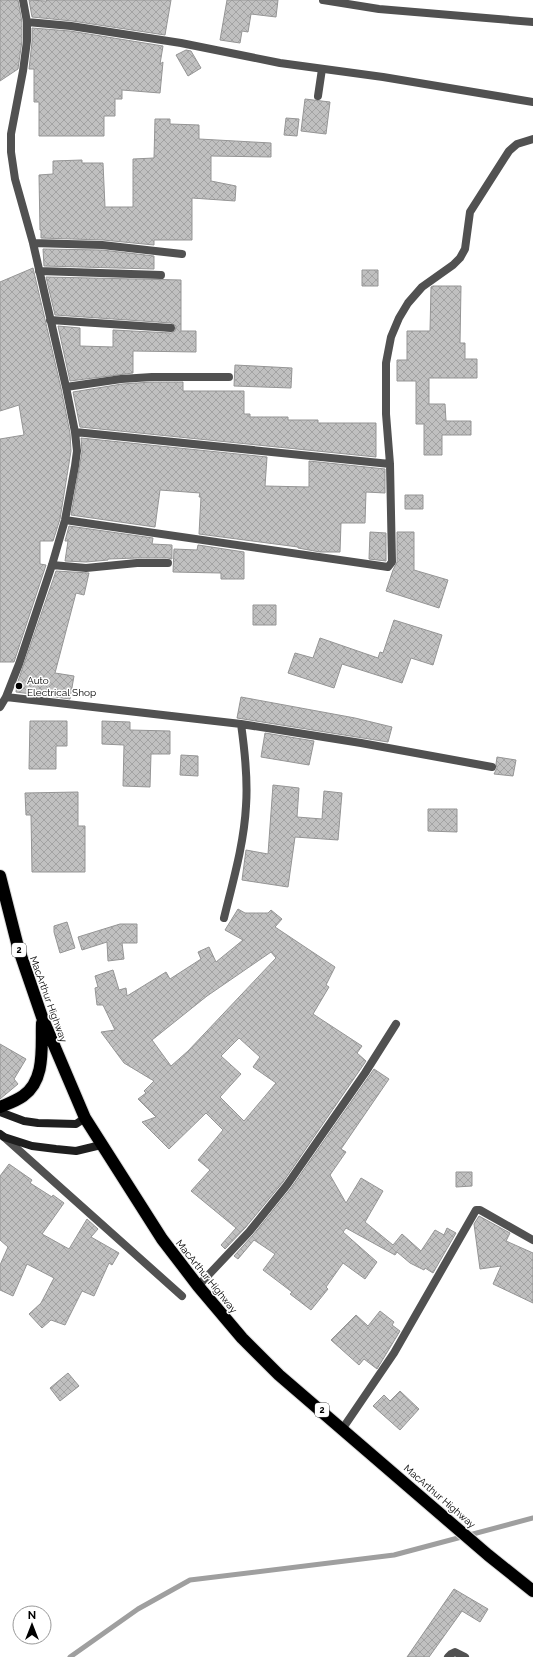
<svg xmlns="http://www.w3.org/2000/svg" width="533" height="1657" viewBox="0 0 533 1657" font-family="Raleway,sans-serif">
  <defs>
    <pattern id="building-cross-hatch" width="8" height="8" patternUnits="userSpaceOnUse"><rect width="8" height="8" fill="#c0c0c0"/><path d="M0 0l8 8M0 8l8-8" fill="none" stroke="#a3a3a3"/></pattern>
  </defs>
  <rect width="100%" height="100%" fill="#fff"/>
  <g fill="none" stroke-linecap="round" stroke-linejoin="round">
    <path stroke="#9f9f9f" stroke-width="5" d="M70,1657L138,1609L190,1580L394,1555L533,1518"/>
  </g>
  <path fill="url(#building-cross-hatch)" stroke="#959595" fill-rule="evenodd" d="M0,0H18L22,22V41L18,69L0,81Z
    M29,0L46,1L47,0H171L165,35L72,21L32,17Z
    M227,0H278L276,17L251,14L248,32L242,31L240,43L220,40Z
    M32,28L70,31L163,46L160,64L163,62L160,93L122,90V99H115V116H104V136H39V102H34V69H29L32,42Z
    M186,50L191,51L201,68L188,76L176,55Z
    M305,99L330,102L326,134L301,131Z
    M286,118L299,119L297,136L284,135Z
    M155,119H170V124L199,125V139L271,143V157L211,156V181L236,186L235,201L192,198V240H154V245L103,240L41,238V230H40L39,175L53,174V161L82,160V163H103L105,207H133V159L154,158Z
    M43,249L102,250L154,256V269L44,266Z
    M33,268L61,388L70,433L71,451L60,519L53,541H40V564L46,565L14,662H0V439L24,435L19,405L0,411V282Z
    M362,270H378V286H362Z
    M46,277L181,280V331H196V352L133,351V373L70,381L58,326L80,328V346L113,347V330L171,333L175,331L176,326L171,323L55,315Z
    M433,286H461L460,343H465V359H477V378H429V404H445L446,421H471V435H442V455H424V424H416V381H397V360H407V331H430L431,287Z
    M235,365L292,368L291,388L234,386Z
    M152,382H183V391H244V414H250V417H288V420H318V423H376V457L80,427L73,392L122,384Z
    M81,438L267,457L265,486L309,487V461L385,469V493L366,492L365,523H341L340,552H320L298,548V547L199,534L201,497H199L200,493L160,490L155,527L71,515L82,452Z
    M405,495H423V509H405Z
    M69,526L153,538L152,544L172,545V559L168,558H137L108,559V560L86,562L65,561L68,541H65Z
    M370,532L386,533V561L369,559Z
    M397,532H414V570L448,580L439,608L386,591L393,570L397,562Z
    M198,545L244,552V579H221V573L173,572L174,549L197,550Z
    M56,571L89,573L84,595L76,593L55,673L74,676L70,699L16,692L17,684Z
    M253,605H276V625H253Z
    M394,620L442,635L433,665L411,658L402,683L342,664L334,688L288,673L295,653L313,658L320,638L378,658L380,652L383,653Z
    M241,697L355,718L392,727L388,742L237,718Z
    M30,721H67V746H56V769H29Z
    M102,721L130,722V730L170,731V754H151L150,787L123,786L124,745L102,744Z
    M265,733L314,741L309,765L261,757Z
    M181,755L198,756V776L180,775Z
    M497,757L516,760L513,776L494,774L497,768L496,764Z
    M273,785L299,788L297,817L322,819L324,791L342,793L338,840L295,837L288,887L242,880L246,850L268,854Z
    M78,792V826H85V872H32L31,815H26L25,793Z
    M428,809H457V832L428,831Z
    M238,909L245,913H268L271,910L282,919L275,927L335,967L326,985L329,987L313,1014L362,1046L357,1053L366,1061L283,1182L245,1228L225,1249L221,1245L236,1228L191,1191L210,1170L198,1160L223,1130L206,1113L169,1149L142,1122L156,1117L138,1099L146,1093L144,1091L154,1081L124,1063L101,1032L115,1030L103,1005H97L95,988L98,987L95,976L113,970L119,990L126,988L127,996L166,972L170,979L201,959L198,952L209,947L216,962L243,940L225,930ZM271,952L276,958L188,1051L171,1066L152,1040L207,996ZM239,1038L260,1057L253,1067L276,1083L244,1121L220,1097L241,1074L221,1056Z
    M67,922L75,948L60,953L54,932V926Z
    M120,924H137V943H122L124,959L108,961L107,942L82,950L78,937Z
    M0,1044L26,1059L14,1079L18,1084L0,1099Z
    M374,1069L389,1079L341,1149L346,1152L330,1175L346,1203L361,1178L383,1191L365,1222L393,1245L402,1234L421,1251L435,1230L444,1235L447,1228L456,1233L433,1273L425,1268L424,1270L410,1263L397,1252L395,1255L346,1228L343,1232L377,1262L365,1279L343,1263L326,1287L328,1289L311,1310L290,1294L292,1292L263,1270L275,1254L254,1240L238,1259L234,1256L253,1235L291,1188Z
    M9,1164L32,1180L30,1183L52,1197L53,1195L64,1203L42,1234L69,1249L87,1219L98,1229L91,1237L119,1253L112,1265L109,1263L94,1296L82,1291L65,1325L51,1320L42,1328L29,1314L41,1303L54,1278L27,1264L13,1296L0,1290V1265L8,1247L0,1240V1176Z
    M456,1172H472V1186L456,1187Z
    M479,1216L510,1233L506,1241L533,1253V1303L493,1284L501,1266L480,1269L474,1224Z
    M380,1311L394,1322L392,1325L400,1331L377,1369L364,1359L359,1365L331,1340L356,1315L368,1326Z
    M68,1373L79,1386L60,1401L50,1388Z
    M400,1391L419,1409L400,1430L373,1406L384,1395L390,1401Z
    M454,1589L488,1609L480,1622L462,1611L429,1657H407Z"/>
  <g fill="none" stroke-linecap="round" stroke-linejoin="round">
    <defs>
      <path id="highway" d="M0,876L18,947L42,1017L85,1118L162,1239L198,1286L242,1338L279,1375L488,1555L533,1591
        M0,1107C7,1104 16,1101 23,1096C46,1080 41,1047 42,1023"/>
    </defs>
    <use href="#highway" stroke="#dbdbdb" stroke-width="14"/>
    <path stroke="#515151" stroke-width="8" d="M318,96L322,69
      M448,1657L451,1654L455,1652L465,1657"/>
    <path stroke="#515151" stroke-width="8" d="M323,0L379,9L533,22
      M27,22L71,26L181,43L280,63L383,77L533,102
      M33,243L102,245L182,254
      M39,271L161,275
      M50,320L171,328
      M66,387L121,379L152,377H229
      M75,432L390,464
      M65,520L388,567L392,562L390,464L386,414V363L391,337L399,318L408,303L422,287L453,265L460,258L465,249L470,212L509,151L517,144L533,139
      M52,565L86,568L137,563H168
      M6,697L241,724L361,743L492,767
      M0,707L6,697L19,664L52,565L65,520L75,466L77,451L75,432L66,387L33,243L15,179L11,152V134L23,71L27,41V22L23,0
      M224,918C233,881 244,844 246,806C248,779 245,752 241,724
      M4,1137L182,1296
      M198,1286L249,1232L287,1185L365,1073L396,1024
      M343,1428L394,1353L476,1210H480L533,1240"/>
    <path stroke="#1e1e1e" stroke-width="8" d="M0,1112L24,1121L38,1123L76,1124L85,1118
      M0,1134L4,1137L32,1146L56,1149L76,1151L101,1145"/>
    <use href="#highway" stroke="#000" stroke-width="12"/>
  </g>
  <circle fill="#000" stroke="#fff" stroke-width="1.5" cx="19" cy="686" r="4"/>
  <g text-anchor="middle" stroke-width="3" stroke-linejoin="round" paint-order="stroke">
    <g fill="#fff" stroke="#4c4c4c" stroke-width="1">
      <rect x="12" y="943" width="14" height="14" rx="3"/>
      <rect x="315" y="1403" width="14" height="14" rx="3"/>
    </g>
    <g font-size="9" font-weight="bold" fill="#000">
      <text x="19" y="953">2</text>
      <text x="322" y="1413">2</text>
    </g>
    <g font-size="10" fill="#000" stroke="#fff" text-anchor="start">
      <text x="27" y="684">Auto<tspan x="27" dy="12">Electrical Shop</tspan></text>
    </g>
    <g font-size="10" fill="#000" stroke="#fff">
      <text transform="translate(49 999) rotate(70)" y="4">MacArthur Highway</text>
      <text transform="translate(207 1276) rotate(51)" y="4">MacArthur Highway</text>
      <text transform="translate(440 1496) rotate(41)" y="4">MacArthur Highway</text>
    </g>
  </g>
  <g transform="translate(32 1625)"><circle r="19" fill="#ffffff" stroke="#999999"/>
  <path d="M0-3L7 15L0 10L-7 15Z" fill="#000000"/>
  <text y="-6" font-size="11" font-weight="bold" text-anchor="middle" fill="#000000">N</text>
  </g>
</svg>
